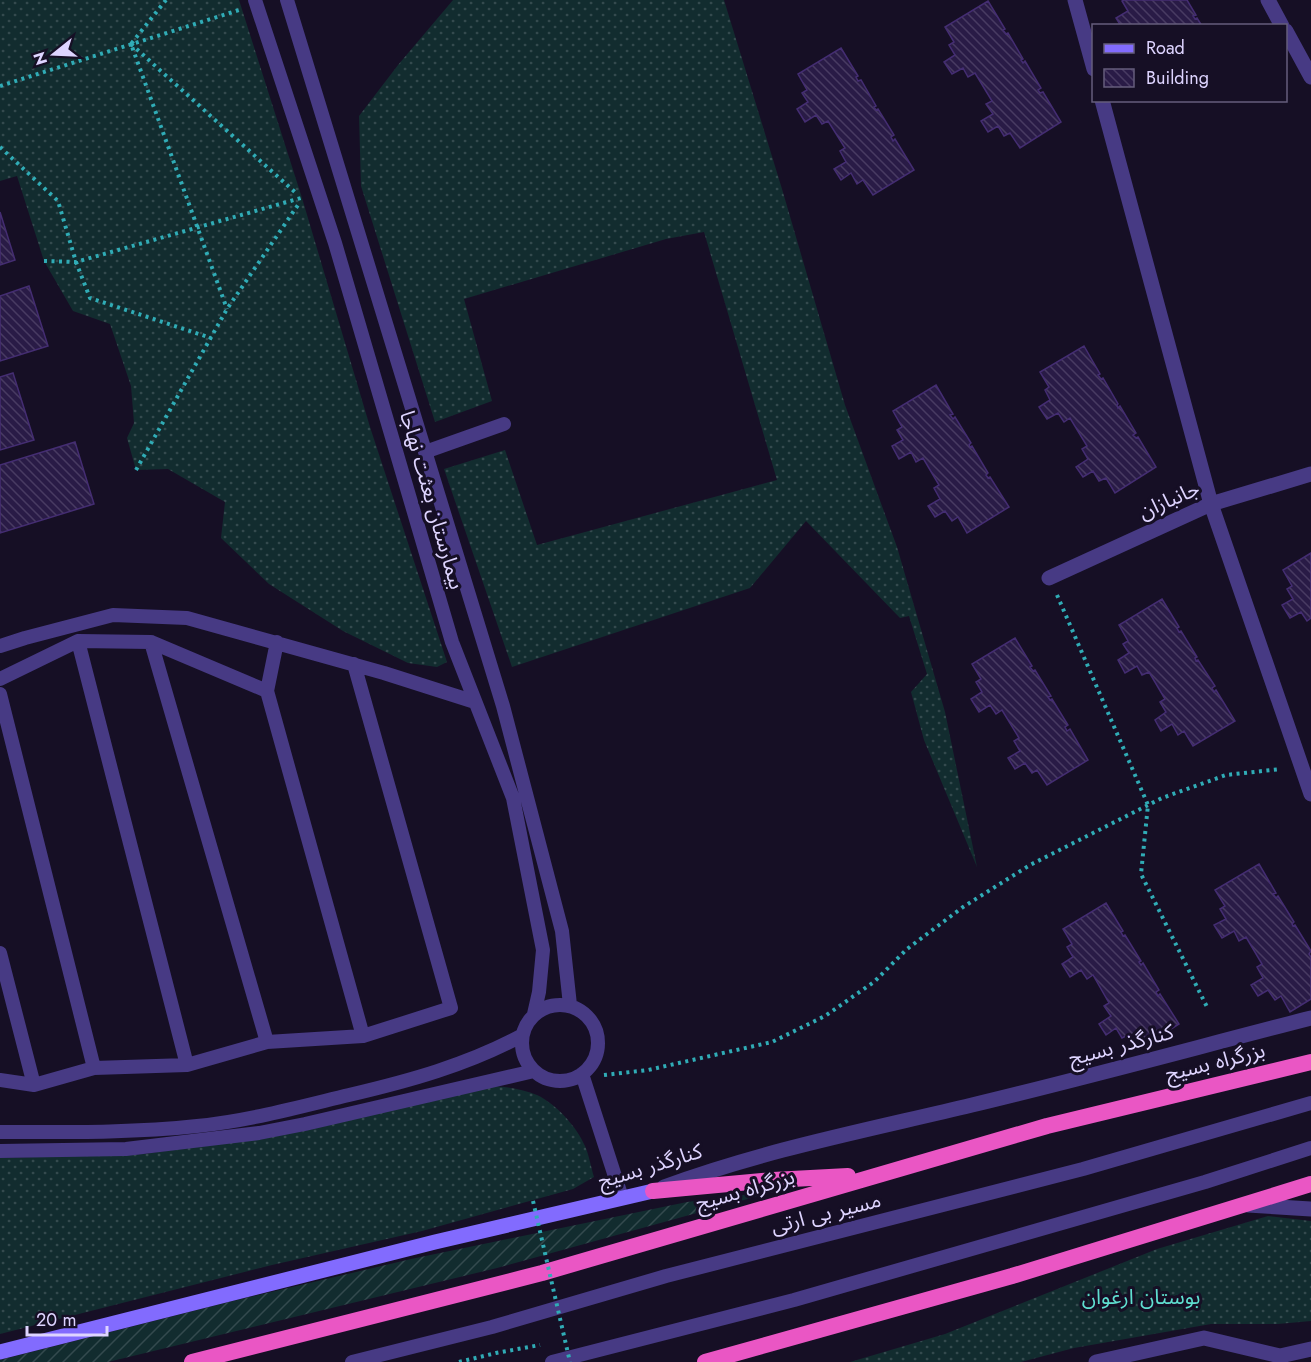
<svg xmlns="http://www.w3.org/2000/svg" width="1311" height="1362" viewBox="0 0 1311 1362" font-family="Jost,'Noto Sans Arabic',sans-serif">
  <defs>
    <pattern id="grass-dots" width="8" height="8" patternUnits="userSpaceOnUse" patternTransform="scale(1.5)"><rect width="8" height="8" fill="#122c2f"/><path d="M2 2h.1M6 6h.1" fill="none" stroke="#344a4e" stroke-width="1.8" stroke-linecap="round"/></pattern>
    <pattern id="garden-furrows" width="10" height="10" patternUnits="userSpaceOnUse" patternTransform="scale(1.5)"><rect width="10" height="10" fill="#122c2f"/><path d="M-1 1l2-2M0 10L10 0M9 11l2-2" fill="none" stroke="#344a4e"/></pattern>
    <pattern id="building-back-hatch" width="6" height="6" patternUnits="userSpaceOnUse" patternTransform="scale(1.5)"><rect width="6" height="6" fill="#291b46"/><path d="M-1 5l2 2M0 0l6 6M5-1l2 2" fill="none" stroke="#483b62"/></pattern>
  </defs>
  <rect width="100%" height="100%" fill="#160f25"/>
  <path fill="url(#grass-dots)" d="M0,0H239L302,198L370,427L447,662L437,667L408,663L343,631L269,584L221,538L225,502L168,469L136,470L127,438L134,423L131,386L110,324L73,311L44,261L17,176L0,181Z
    M453,0H724L782,189L845,405L897,547L945,712L977,867L924,740L911,692L927,674L909,616L900,618L806,521L750,588L512,667L444,469L505,450L537,545L777,480L704,232L666,239L464,299L492,401L435,422L361,186L359,116L398,65Z
    M487,1086C504,1086 522,1089 537,1095C556,1104 577,1127 585,1146C589,1155 591,1167 594,1177L573,1189L422,1231L272,1265L0,1334V1158L144,1154L304,1131Z
    M1268,1216L1311,1221V1321L1278,1324H1211L1074,1348L1021,1362H850L945,1334L1157,1249Z"/>
  <path fill="url(#garden-furrows)" d="M777,1191L497,1268L108,1362H0V1360L233,1301L411,1259L687,1202Z"/>
  <path fill="url(#building-back-hatch)" stroke="#442d72" stroke-width="1.5" d="M1124,0H1187L1196,15L1193,16L1195,19L1197,18L1202,26H1121L1116,18L1128,11L1122,1Z
    M988,1L1005,29L1003,30L1006,34L1008,33L1023,59L1021,60L1023,63L1025,61L1041,88L1038,90L1040,93L1043,92L1061,122L1020,148L1010,133L1004,136L998,126L988,132L981,121L993,114L986,104L992,101L975,73L968,77L963,68L952,74L944,62L955,55L949,45L954,42L945,27Z
    M841,48L858,76L856,77L858,81L861,80L876,106L874,107L876,110L878,109L894,135L891,137L893,141L895,139L914,170L873,195L863,180L857,184L851,173L841,180L834,169L846,162L840,151L845,148L828,121L822,124L816,115L805,122L797,109L808,102L802,93L807,90L798,74Z
    M0,212L15,260L0,265Z
    M29,286L48,346L0,361V296Z
    M1084,346L1100,374L1098,375L1101,379L1103,378L1118,404L1117,405L1118,408L1120,406L1136,433L1133,435L1136,438L1138,437L1156,467L1115,493L1106,478L1099,481L1093,471L1083,477L1076,467L1088,459L1082,449L1087,446L1070,418L1064,422L1058,413L1047,419L1039,407L1050,400L1045,390L1049,387L1040,372Z
    M13,373L34,440L0,450V377Z
    M936,385L953,414L950,415L953,419L955,417L971,443L969,445L970,447L972,446L988,473L986,475L988,478L990,477L1009,507L967,533L958,517L952,521L945,511L935,517L928,506L940,499L934,488L939,485L923,458L916,462L911,452L899,459L892,446L903,440L897,430L902,427L893,411Z
    M75,442L94,504L0,533V465Z
    M1311,553V618L1307,621L1301,612L1290,618L1282,605L1293,599L1287,589L1292,586L1283,570Z
    M1162,599L1179,627L1177,628L1179,632L1181,631L1197,657L1195,658L1196,661L1198,660L1215,686L1212,688L1214,692L1216,690L1235,721L1193,746L1184,731L1178,735L1172,724L1161,731L1155,720L1166,712L1160,702L1165,699L1149,672L1142,675L1137,666L1125,673L1118,660L1129,653L1123,644L1128,641L1119,625Z
    M1015,638L1032,666L1030,667L1033,671L1035,670L1051,696L1048,697L1050,700L1052,699L1068,725L1065,727L1067,731L1070,729L1088,760L1047,785L1037,770L1032,773L1025,763L1015,769L1008,758L1020,751L1014,741L1019,738L1002,710L996,714L990,705L979,712L971,699L982,692L976,682L981,679L972,664Z
    M1259,864L1276,893L1273,894L1276,898L1278,896L1294,922L1292,924L1293,926L1295,925L1311,951L1309,954L1311,957V999L1290,1012L1281,996L1275,1000L1268,990L1258,996L1251,985L1263,978L1257,967L1262,964L1246,937L1239,941L1234,931L1222,938L1214,925L1226,919L1220,909L1225,906L1215,890Z
    M1106,903L1123,931L1121,932L1123,936L1125,935L1141,961L1139,962L1141,965L1143,963L1159,990L1156,992L1158,996L1160,994L1179,1024L1138,1050L1128,1035L1122,1038L1116,1028L1106,1035L1099,1024L1111,1016L1104,1006L1109,1003L1093,975L1087,979L1081,970L1070,977L1062,964L1073,957L1067,947L1072,944L1063,929Z"/>
  <g fill="none" stroke-linecap="round" stroke-linejoin="round">
    <path stroke="#30acb6" stroke-width="4" stroke-dasharray="3 4.5" stroke-linecap="butt" d="M166,0L131,44L227,309
      M131,44L297,194
      M0,86L239,10
      M0,147L58,201L76,262L90,298L211,338
      M44,261L76,262L301,198
      M136,470L227,309L300,202
      M1057,595L1148,805L1141,874L1207,1007
      M604,1075L648,1070L772,1042L825,1016L874,982L907,949L963,907L1030,865L1162,798L1226,775L1281,769
      M459,1362L496,1353L540,1345"/>
    <path stroke="#473a84" stroke-width="14" d="M255,0L335,243L452,642L513,798L543,950L539,992L534,1014
      M287,0L503,706L562,931L570,1005
      M425,452L504,424
      M151,642L267,691
      M277,642L267,691L363,1036
      M0,646L25,638L113,615L187,618L384,673L475,702
      M0,679L78,641
      M0,694L94,1068L187,1065L78,641L151,642L267,1042L363,1036L451,1008L354,664
      M0,953L34,1085L0,1080
      M522 1043a38 38 0 1 1 76 0a38 38 0 1 1-76 0Z
      M187,1065L267,1042
      M582,1074L622,1198
      M34,1085L94,1068
      M0,1132C66,1132 131,1133 197,1126C248,1121 299,1107 349,1095C409,1081 467,1065 521,1036
      M0,1151L126,1149L259,1133L305,1124L534,1071
      M352,1362L492,1327L666,1276L1083,1169L1311,1103
      M552,1362L794,1300L1205,1182L1311,1148"/>
    <path stroke="#473a84" stroke-width="15" d="M1075,0L1094,69
      M1268,0L1282,26
      M1286,31L1311,77
      M1102,100L1211,504L1311,794
      M1049,578L1211,504L1311,474
      M664,1187C764,1150 868,1130 972,1105C1085,1078 1198,1047 1311,1018"/>
    <path stroke="#473a84" stroke-width="15" d="M1248,1205L1311,1209
      M1096,1362L1204,1338L1280,1356L1311,1349"/>
    <path stroke="#826bfe" stroke-width="15" d="M0,1352L435,1242L653,1191"/>
    <path stroke="#ea56c4" stroke-width="16" d="M653,1191L773,1180L848,1176
      M192,1362L542,1273L1047,1126L1311,1062
      M705,1362L1012,1276L1311,1184"/>
    <path stroke="#30acb6" stroke-width="4" stroke-dasharray="3 4.5" stroke-linecap="butt" d="M533,1201L570,1362"/>
  </g>
  <g text-anchor="middle" stroke-width="6" stroke-linejoin="round" paint-order="stroke">
    <g font-size="21" fill="#ded4ff" stroke="#160f25">
      <text transform="translate(432 500) rotate(74)" y="7">بیمارستان بعثت نهاجا</text>
      <text transform="translate(1169 500) rotate(-24)" y="7">جانبازان</text>
      <text transform="translate(1121 1045) rotate(-15)" y="7">کنارگذر بسیج</text>
      <text transform="translate(1215 1062) rotate(-14)" y="7">بزرگراه بسیج</text>
      <text transform="translate(650 1166) rotate(-17)" y="7">کنارگذر بسیج</text>
      <text transform="translate(745 1190) rotate(-16)" y="7">بزرگراه بسیج</text>
      <text transform="translate(826 1213) rotate(-14)" y="7">مسیر بی ارتی</text>
    </g>
    <g font-size="21" fill="#5fdfd0" stroke="#160f25">
      <text x="1141" y="1304">بوستان ارغوان</text>
    </g>
  </g>
  <rect x="1092" y="24" width="195" height="78" fill="#160f25" stroke="#665e7c" stroke-width="1.5"/>
  <rect x="1104" y="44" width="30" height="9" fill="#826bfe" stroke="#665e7c" stroke-width="1.5"/>
  <text x="1146" y="54" font-size="18" fill="#ded4ff">Road</text>
  <rect x="1104" y="69" width="30" height="18" fill="url(#building-back-hatch)" stroke="#665e7c" stroke-width="1.5"/>
  <text x="1146" y="84" font-size="18" fill="#ded4ff">Building</text>
  <g transform="translate(54 54) rotate(252)" stroke="#160f25" stroke-width="4.5" paint-order="stroke">
  <path d="M0-4.5L10 22L0 15L-10 22Z" fill="#ded4ff"/>
  <text y="-9" font-size="16" font-weight="bold" text-anchor="middle" fill="#ded4ff">N</text>
  </g>
  <path d="M27 1326v9h80v-9" fill="none" stroke="#ded4ff" stroke-width="3"/>
  <text x="36" y="1326" font-size="18" fill="#ded4ff" stroke="#160f25" stroke-width="4.5" paint-order="stroke">20 m</text>
</svg>
